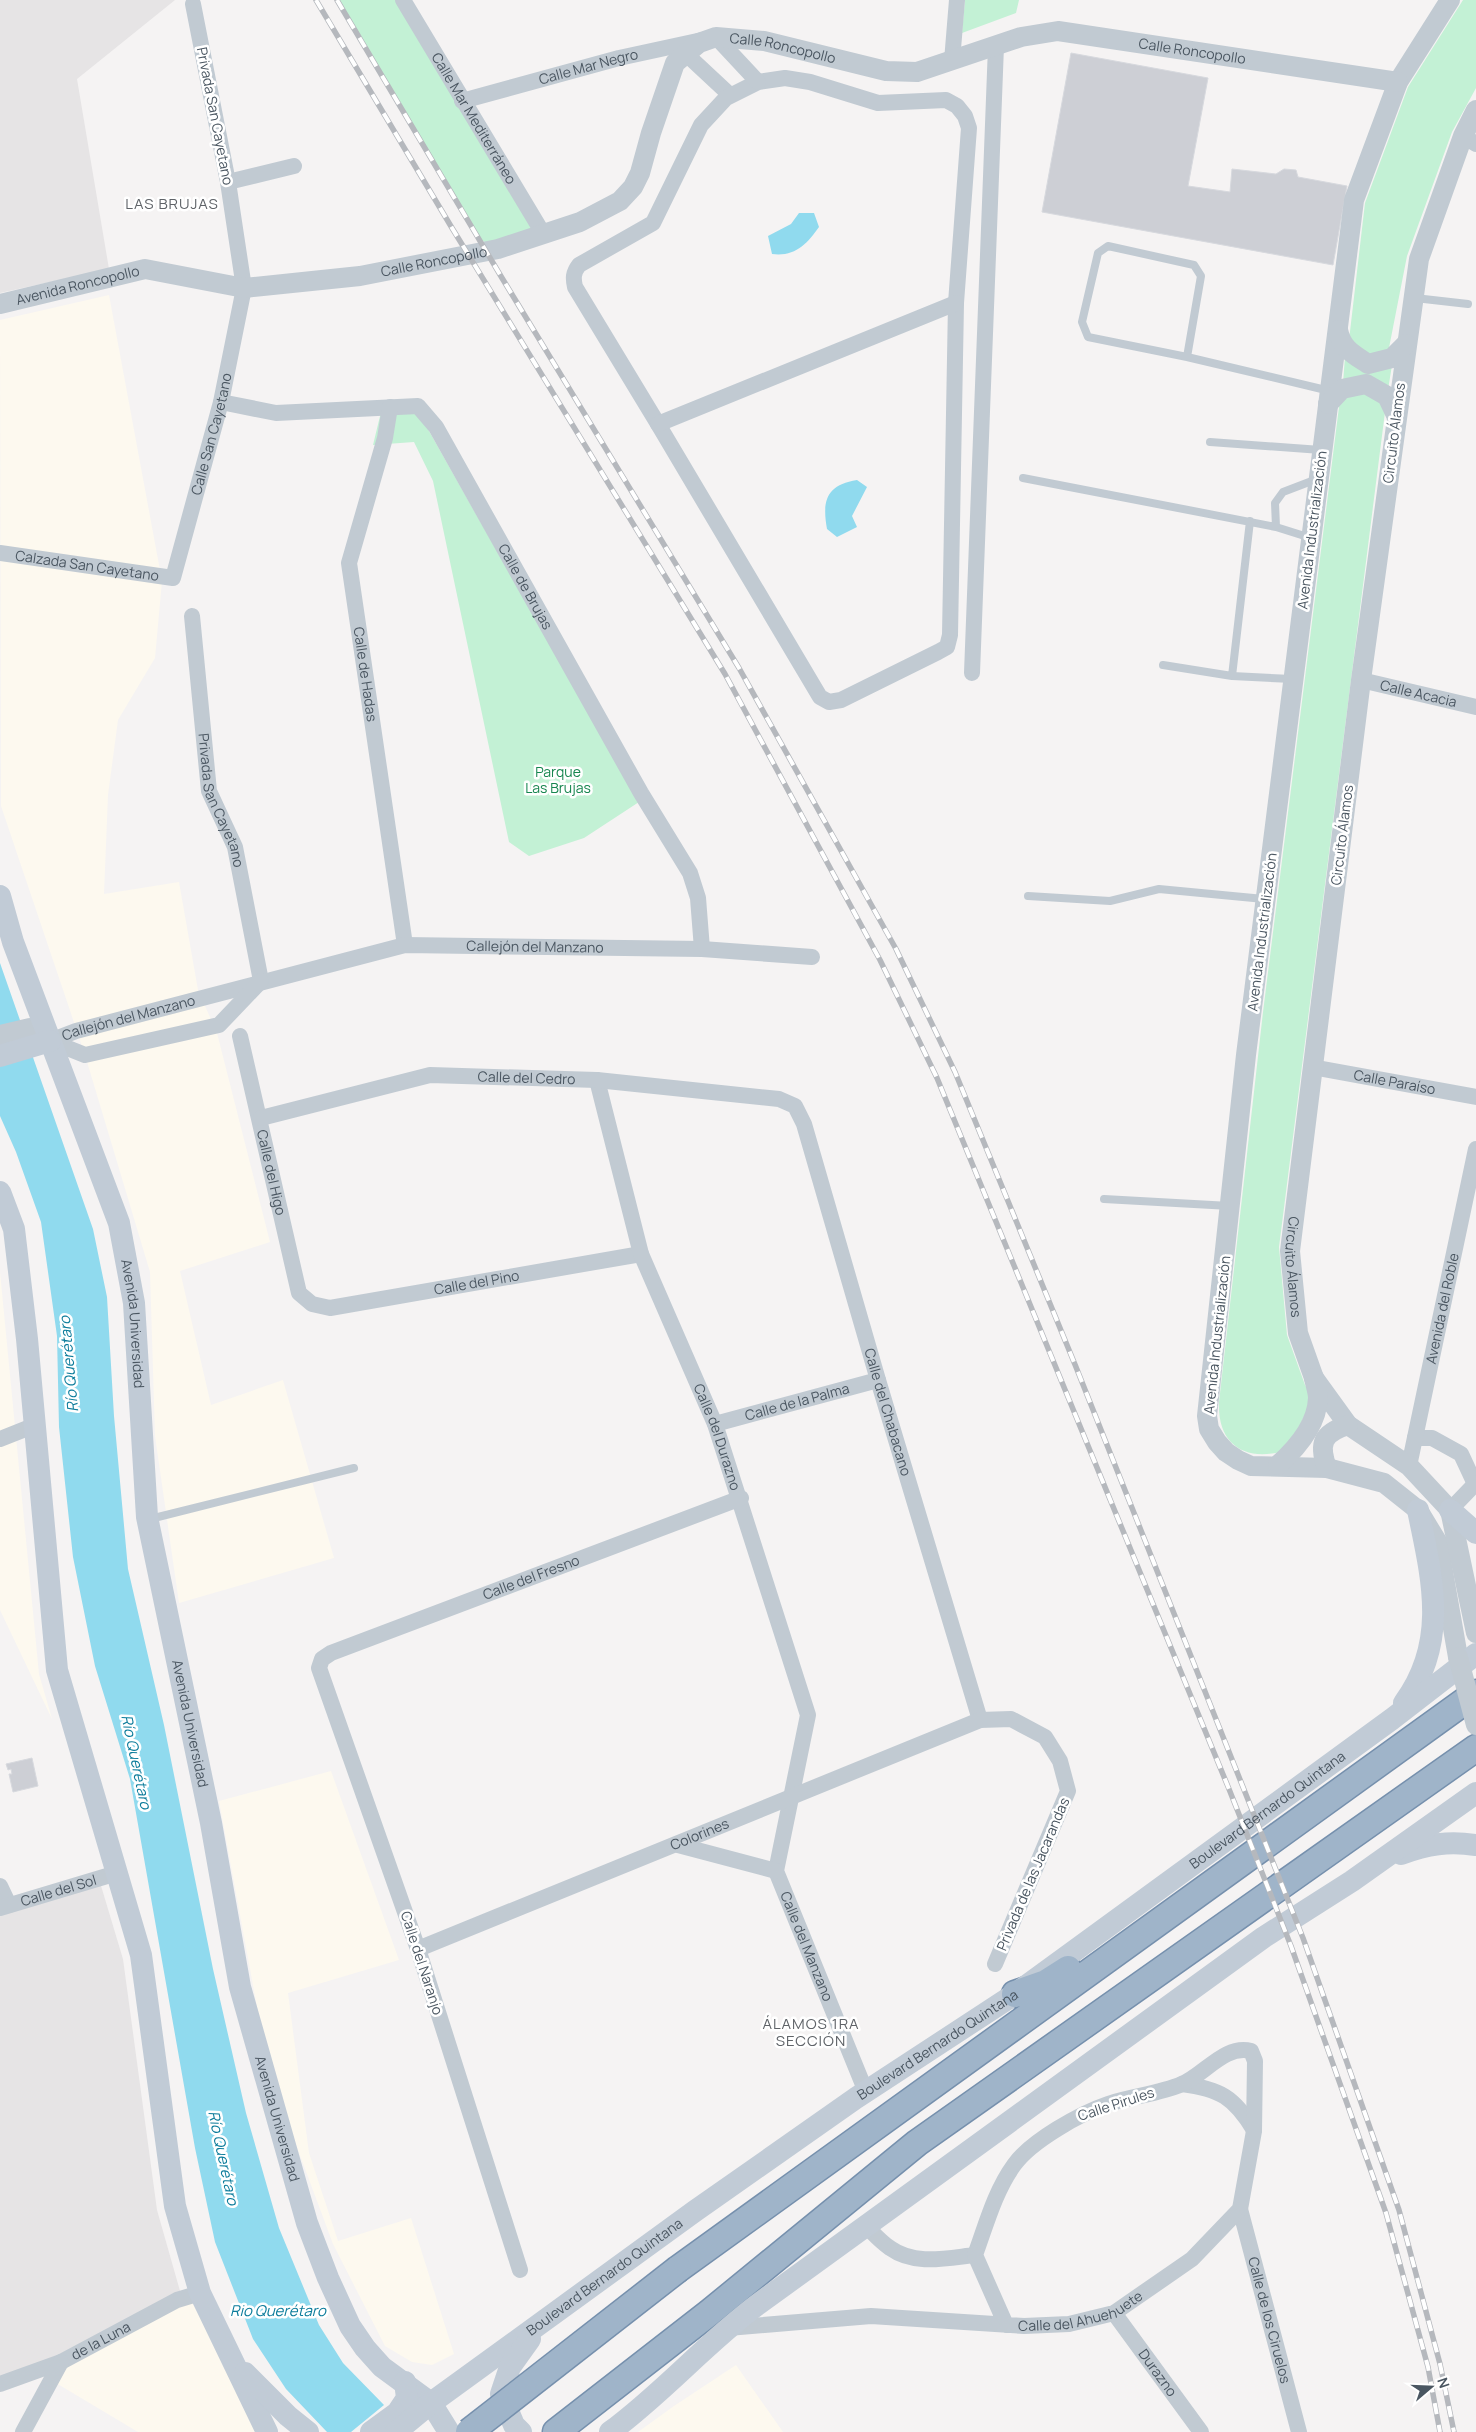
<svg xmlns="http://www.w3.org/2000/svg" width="1476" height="2432" viewBox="0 0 1476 2432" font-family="Manrope,sans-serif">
  <rect width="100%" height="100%" fill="#f5f3f3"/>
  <path fill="#fdf9ef" d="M109,295L162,581L155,658L118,720L108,795L104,894L179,882L198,990L217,1033L270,1242L180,1271L211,1405L283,1380L334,1558L179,1603L155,1436L150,1272L85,1055L1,806L0,320Z
    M0,1272L39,1674L52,1719L0,1610Z
    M331,1771L399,1960L288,1993L309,2153L338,2241L411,2218L454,2354L432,2365L412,2362L385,2346L333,2244L269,2072L219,1801Z
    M188,2296L267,2432H138L51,2380L61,2362Z
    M736,2365L783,2432H638L674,2406Z"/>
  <path fill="#e6e4e5" d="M0,0H175L77,79L109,269L0,293Z
    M99,1879L123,1959L157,2210L182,2298L0,2384V1908Z"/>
  <path fill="#c3f1d5" d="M337,0H403L544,235L498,249L481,240L471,227Z
    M965,0H1019L1016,13L962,33Z
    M1463,0H1476V88L1452,132L1407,256L1388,353L1369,358L1349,340L1365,203L1408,87Z
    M1345,357L1392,365L1388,390L1343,383Z
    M1365,391L1383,400L1385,412L1279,1247L1287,1335L1305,1385L1313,1399L1287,1450C1247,1463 1217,1446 1219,1402L1263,1012L1340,399Z
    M416,408L639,802L584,838L529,856L509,842L433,481L414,442L373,445L381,412Z"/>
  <path fill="#90daee" d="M799,213H814L819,227C807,244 795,257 772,254L768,236L791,224Z
    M857,480L867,487L852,516L857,527L837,537L827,529C822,501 826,485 857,480Z
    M0,963L93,1229L107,1297L114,1416L128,1569L164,1725L213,1969L246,2113L279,2228L319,2325L343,2363L384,2405L351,2432H327L286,2389L253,2339L215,2242L195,2148L130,1779L95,1666L73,1557L59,1427L57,1336L41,1222L16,1152L0,1116Z"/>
  <path fill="#cdcfd5" stroke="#d7d9de" d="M1071,53L1208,78L1188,186L1230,192L1232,169L1276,174L1284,169L1296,170L1298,177L1347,186L1333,265L1042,212Z
    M32,1758L38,1786L13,1792L9,1774H12L11,1769L8,1770L6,1764Z"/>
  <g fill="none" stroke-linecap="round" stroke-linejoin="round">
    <defs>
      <path id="trunk" d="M1015,1994L1046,1983L1068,1969
        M678,2269L1476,1693
        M556,2432L709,2313L917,2143L1476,1748"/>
    </defs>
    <use href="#trunk" stroke="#7690ad" stroke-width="29"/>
    <path stroke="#c1cad2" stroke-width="8" d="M1415,298L1468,304
      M1187,357L1201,276L1194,265L1108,246L1098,253L1082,322L1088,337L1187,357L1330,391
      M1210,442L1321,450
      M1023,478L1276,527
      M1311,538L1276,527L1275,503L1283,492L1317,479
      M1163,665L1232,676L1292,679
      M1232,676L1250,521
      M1028,896L1110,901L1159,889L1264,899
      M1104,1199L1230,1206
      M150,1519L354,1468"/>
    <g stroke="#c1cad2" stroke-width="16">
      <path id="s1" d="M403,0L544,235"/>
      <path d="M686,54L730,95"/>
      <path d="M952,61L957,0"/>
      <path d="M785,78L810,82L878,103L946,100L957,106L965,116L969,128L956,303L950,635L947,647L938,652L841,700L829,702L820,697L658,424L575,287C573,278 573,273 579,265L653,223L701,125L726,98L758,82Z"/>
      <path id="s2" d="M462,101L619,58L716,37L758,82"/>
      <path d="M1463,136L1476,144"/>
      <path d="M228,182L294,166"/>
      <path id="s3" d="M221,402L276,413L418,406L436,427L641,793L690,873L698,898L702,949"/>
      <path id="s4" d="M390,407L385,438L349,563L405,945"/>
      <path d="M658,424L956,303"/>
      <path id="s5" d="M0,553L173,578L221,402L244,288L228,182L193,4"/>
      <path id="s6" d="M192,616L209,791L235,847L261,981"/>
      <path d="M972,673L996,46"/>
      <path id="s7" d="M1361,680L1476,707"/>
      <path id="s8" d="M240,1036L299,1293L312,1304L330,1308L641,1254"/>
      <path id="s9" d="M50,1041L76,1031L405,945L702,949L812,957"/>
      <path d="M50,1041L85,1055L219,1025L261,981"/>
      <path id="s10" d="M1312,1067L1476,1097"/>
      <path id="s11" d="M597,1080L641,1254L715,1424L808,1715L776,1871L866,2092"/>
      <path id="s12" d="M261,1118L430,1075L597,1080L779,1099L795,1106L804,1124L878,1380L980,1720"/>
      <path id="s13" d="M715,1424L878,1380"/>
      <path d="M1415,1438H1432L1461,1454L1475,1484"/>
      <path d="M0,1439L33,1426"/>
      <path id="s14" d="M1409,1466L1476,1149"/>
      <path d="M1450,1510L1476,1483"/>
      <path d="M678,1845L776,1871"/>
      <path d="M0,1886L9,1905"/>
      <path id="s15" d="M0,1908L117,1873"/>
      <path id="s16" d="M418,1949L980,1720L1011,1719L1045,1737L1060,1761L1068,1791L995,1964"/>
      <path d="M1182,2084C1220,2089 1234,2097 1254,2130"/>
      <path id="s17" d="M1240,2209L1299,2432"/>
      <path d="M867,2227C874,2234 881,2242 890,2248C915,2266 947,2258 975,2255"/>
      <path id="s18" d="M520,2270L418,1949L319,1668L322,1659L331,1653L741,1498"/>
      <path id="s19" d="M1114,2313L1201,2432"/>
      <path id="s20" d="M728,2328L871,2316L1024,2326L1069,2324L1114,2313L1192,2259L1240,2209L1254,2131L1255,2061L1251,2051C1225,2044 1204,2075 1182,2084C1159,2094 1132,2096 1108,2104C1081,2113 1031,2141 1014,2165C995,2191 986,2225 975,2255L1006,2325"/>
      <path id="s21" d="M0,2384L61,2362L177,2300L200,2293"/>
      <path d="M23,2432L61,2362"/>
    </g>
    <g stroke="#c1cad2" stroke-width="20">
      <path d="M1450,0L1398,82L1354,200L1246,1055L1207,1416L1209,1429L1217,1442L1226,1452L1238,1460L1251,1466L1327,1468L1384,1483L1418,1510L1438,1543L1458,1657"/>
      <path id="s22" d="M1476,110L1463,136L1419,259L1361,680L1290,1251L1298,1333L1314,1378L1348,1425L1409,1466L1450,1510L1476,1633"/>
      <path id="s23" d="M0,304L145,269L244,288L360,276L498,249L580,222L620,201L633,187L640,173L651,133L675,63L699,43L716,37L764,41L886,71L917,72L1021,37L1058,31L1398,82"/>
      <path d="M1338,330C1342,349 1353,354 1368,364L1392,358L1406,344"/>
      <path d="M1328,404L1342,389L1366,384L1387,396L1396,415"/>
      <path d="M0,1035L30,1028"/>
      <path d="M1278,1465C1297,1448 1317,1425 1318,1398C1318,1392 1315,1384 1314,1378"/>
      <path d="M1327,1468C1318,1443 1323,1433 1348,1425"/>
    </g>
    <g stroke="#c1cbd6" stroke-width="22">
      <path id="s24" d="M0,896L13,942L119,1223L134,1303L147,1517L211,1823L240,1987L307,2223L328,2278L350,2326L365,2348L382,2367L431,2403L449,2432"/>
      <path d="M0,1056L50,1041"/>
      <path d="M0,1192L14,1229L27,1339L57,1670L141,1955L175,2206L200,2293L267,2432"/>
      <path d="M1450,1510L1476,1533"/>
      <path d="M1404,1703C1449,1642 1432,1578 1418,1510"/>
      <path d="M1401,1854C1427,1844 1449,1841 1476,1845"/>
      <path d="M245,2373L288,2416L308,2432"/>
      <path d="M371,2432L397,2413L407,2398L405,2382"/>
      <path id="s25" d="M396,2432L431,2403L695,2211L856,2098L1015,1994L1392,1719L1476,1654"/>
      <path d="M521,2432L514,2425L501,2394L510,2367L530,2339"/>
      <path d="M610,2432C662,2394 705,2344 757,2305L1264,1937L1352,1881L1476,1793"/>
    </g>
    <use href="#trunk" stroke="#9fb4c9" stroke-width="26"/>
    <defs>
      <path id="rail" d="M316,0L452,228L725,674L880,960L937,1078L1229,1789L1291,1946L1386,2213L1428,2367L1440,2432
        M337,0L502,278L739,668L896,949L955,1072L1076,1367L1303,1938L1399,2210L1440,2364L1454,2432"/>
    </defs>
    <use href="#rail" stroke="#b5b8bd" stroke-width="5.5"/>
    <use href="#rail" stroke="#fff" stroke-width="4" stroke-dasharray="11" stroke-linecap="butt"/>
    <defs>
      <path id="trunk-bridge" d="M469,2432L678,2269"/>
    </defs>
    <use href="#trunk-bridge" stroke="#7690ad" stroke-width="29" stroke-linecap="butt"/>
    <path stroke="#c1cad2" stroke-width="20" d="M1458,1657L1476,1725"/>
    <use href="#trunk-bridge" stroke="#9fb4c9" stroke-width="26"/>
  </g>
  <g text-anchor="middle" stroke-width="5" stroke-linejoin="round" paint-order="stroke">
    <g font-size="14" fill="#4a5661" stroke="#fff">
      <text dy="5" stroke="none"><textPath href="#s23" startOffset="906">Calle Roncopollo</textPath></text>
      <text dy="5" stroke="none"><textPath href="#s23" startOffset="1326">Calle Roncopollo</textPath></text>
      <text dy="5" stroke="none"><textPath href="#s2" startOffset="131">Calle Mar Negro</textPath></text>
      <text transform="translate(215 116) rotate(79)" y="5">Privada San Cayetano</text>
      <text dy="5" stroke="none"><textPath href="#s1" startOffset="138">Calle Mar Mediterráneo</textPath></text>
      <text dy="5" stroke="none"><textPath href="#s23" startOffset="442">Calle Roncopollo</textPath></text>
      <text dy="5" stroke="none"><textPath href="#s23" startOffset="80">Avenida Roncopollo</textPath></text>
      <text dy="5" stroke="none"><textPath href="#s5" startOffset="324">Calle San Cayetano</textPath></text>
      <text transform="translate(1394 433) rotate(-83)" y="5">Circuito Álamos</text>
      <text transform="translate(1312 530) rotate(-83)" y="5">Avenida Industrialización</text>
      <text dy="5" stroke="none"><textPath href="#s5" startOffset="88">Calzada San Cayetano</textPath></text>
      <text dy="5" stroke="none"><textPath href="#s3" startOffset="409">Calle de Brujas</textPath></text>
      <text dy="5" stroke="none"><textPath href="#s4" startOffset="274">Calle de Hadas</textPath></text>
      <text dy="5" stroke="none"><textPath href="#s7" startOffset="59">Calle Acacia</textPath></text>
      <text dy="5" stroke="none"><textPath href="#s6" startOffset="188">Privada San Cayetano</textPath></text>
      <text transform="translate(1342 835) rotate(-83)" y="5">Circuito Álamos</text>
      <text transform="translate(1262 932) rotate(-83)" y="5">Avenida Industrialización</text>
      <text dy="5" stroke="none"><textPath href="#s9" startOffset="498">Callejón del Manzano</textPath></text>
      <text dy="5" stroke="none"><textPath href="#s9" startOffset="82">Callejón del Manzano</textPath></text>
      <text dy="5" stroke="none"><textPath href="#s12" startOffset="271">Calle del Cedro</textPath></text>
      <text dy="5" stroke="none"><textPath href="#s10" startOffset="84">Calle Paraíso</textPath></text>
      <text dy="5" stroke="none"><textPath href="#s8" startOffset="140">Calle del Higo</textPath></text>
      <text dy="5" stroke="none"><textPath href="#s22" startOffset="1176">Circuito Álamos</textPath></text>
      <text dy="5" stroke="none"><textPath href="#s8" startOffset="448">Calle del Pino</textPath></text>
      <text dy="5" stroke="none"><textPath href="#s14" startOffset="161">Avenida del Roble</textPath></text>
      <text dy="5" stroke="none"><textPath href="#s24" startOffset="450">Avenida Universidad</textPath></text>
      <text transform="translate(1217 1335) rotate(-84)" y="5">Avenida Industrialización</text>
      <text dy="5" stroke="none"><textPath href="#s13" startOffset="85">Calle de la Palma</textPath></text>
      <text dy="5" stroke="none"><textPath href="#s12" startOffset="862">Calle del Chabacano</textPath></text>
      <text dy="5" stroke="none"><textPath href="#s11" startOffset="378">Calle del Durazno</textPath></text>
      <text dy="5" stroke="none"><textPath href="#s18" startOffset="869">Calle del Fresno</textPath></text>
      <text dy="5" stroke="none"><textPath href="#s24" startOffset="855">Avenida Universidad</textPath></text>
      <text dy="5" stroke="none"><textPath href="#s25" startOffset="1071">Boulevard Bernardo Quintana</textPath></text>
      <text dy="5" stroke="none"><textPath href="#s16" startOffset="304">Colorines</textPath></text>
      <text transform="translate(1033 1874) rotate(-67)" y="5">Privada de las Jacarandas</text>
      <text dy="5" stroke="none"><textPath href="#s15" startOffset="61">Calle del Sol</textPath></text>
      <text dy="5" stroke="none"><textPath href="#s11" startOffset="911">Calle del Manzano</textPath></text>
      <text transform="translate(422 1963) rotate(72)" y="5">Calle del Naranjo</text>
      <text dy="5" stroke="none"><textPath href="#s25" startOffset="666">Boulevard Bernardo Quintana</textPath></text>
      <text transform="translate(1116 2104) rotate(-18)" y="5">Calle Pirules</text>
      <text dy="5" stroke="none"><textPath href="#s24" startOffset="1260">Avenida Universidad</textPath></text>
      <text dy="5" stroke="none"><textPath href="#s25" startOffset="260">Boulevard Bernardo Quintana</textPath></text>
      <text dy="5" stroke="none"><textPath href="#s20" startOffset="356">Calle del Ahuehuete</textPath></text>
      <text dy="5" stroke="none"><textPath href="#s17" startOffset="115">Calle de los Ciruelos</textPath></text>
      <text dy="5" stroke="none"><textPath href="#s21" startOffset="110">de la Luna</textPath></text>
      <text dy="5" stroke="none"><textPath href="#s19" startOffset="74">Durazno</textPath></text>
    </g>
    <g font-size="14" fill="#17864f" stroke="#fff">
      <text x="558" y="777">Parque<tspan x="558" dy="16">Las Brujas</tspan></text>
    </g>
    <g font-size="15" letter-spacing="1" fill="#5f6368" stroke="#fff">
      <text x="172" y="209">LAS BRUJAS</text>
      <text x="811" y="2029">ÁLAMOS 1RA<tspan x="811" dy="17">SECCIÓN</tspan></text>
    </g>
    <g font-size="15" font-style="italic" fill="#0c7c9b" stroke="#fff">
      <text transform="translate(69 1364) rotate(-95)" y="5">Río Querétaro</text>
      <text transform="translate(136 1762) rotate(78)" y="5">Río Querétaro</text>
      <text transform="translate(223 2158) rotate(78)" y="5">Río Querétaro</text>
      <text x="278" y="2316">Rio Querétaro</text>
    </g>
  </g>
  <g transform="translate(1431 2387) rotate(71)" stroke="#ffffff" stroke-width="4" paint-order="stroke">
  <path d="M0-4L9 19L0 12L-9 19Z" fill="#4a5661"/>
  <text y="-8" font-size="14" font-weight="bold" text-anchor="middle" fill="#4a5661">N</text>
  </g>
</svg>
